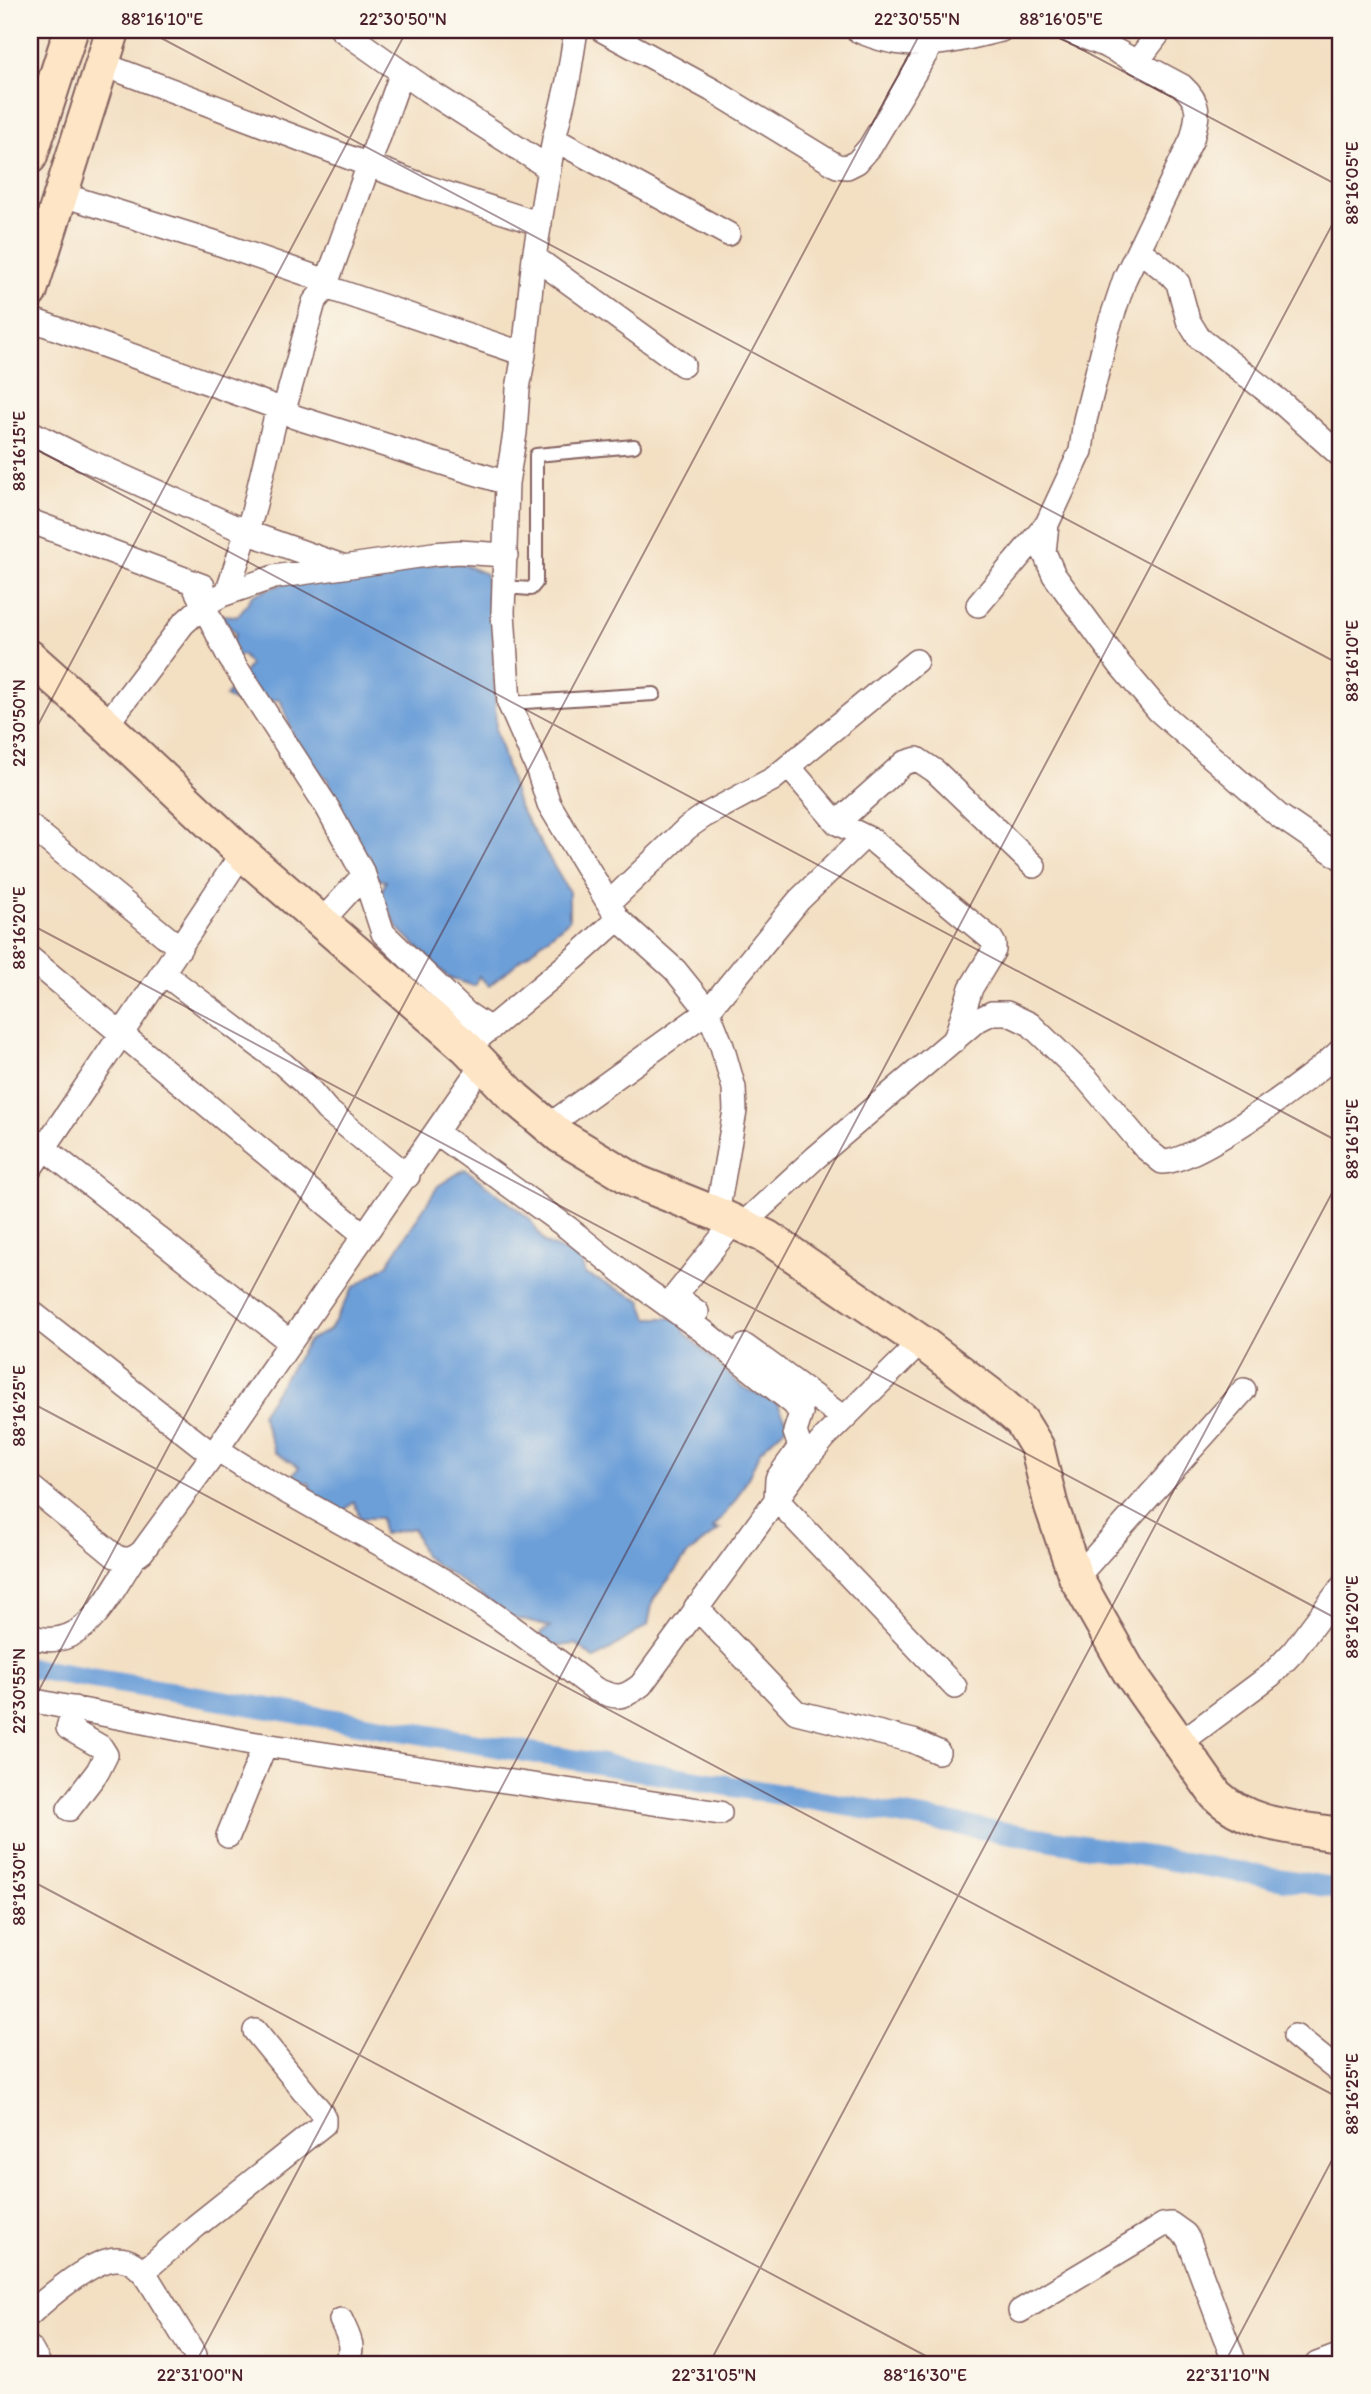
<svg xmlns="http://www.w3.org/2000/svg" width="1371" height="2394" viewBox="0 0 1371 2394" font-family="Itim,sans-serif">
  <rect width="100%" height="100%" fill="#fbf7ec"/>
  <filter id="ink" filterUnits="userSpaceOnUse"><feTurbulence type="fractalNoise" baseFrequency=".0143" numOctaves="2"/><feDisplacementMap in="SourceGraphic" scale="14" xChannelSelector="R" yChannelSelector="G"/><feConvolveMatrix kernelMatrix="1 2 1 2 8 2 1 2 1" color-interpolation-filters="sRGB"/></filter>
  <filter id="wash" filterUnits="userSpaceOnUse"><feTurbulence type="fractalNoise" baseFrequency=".00686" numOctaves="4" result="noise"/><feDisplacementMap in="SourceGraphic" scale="28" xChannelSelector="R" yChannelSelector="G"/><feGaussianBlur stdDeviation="1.57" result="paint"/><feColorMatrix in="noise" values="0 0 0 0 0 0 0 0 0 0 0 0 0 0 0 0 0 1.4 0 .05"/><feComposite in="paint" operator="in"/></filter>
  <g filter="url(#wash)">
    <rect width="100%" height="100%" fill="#f3dfc2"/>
    <path fill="#6c9fd8" stroke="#5b5f82" stroke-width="2" d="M457,562L486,574L492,623L502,627L493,638L496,731L518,805L569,892V920L489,986L479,976L474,986L449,978L397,927L381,893L386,881L366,877L370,856L346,843L328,780L301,756L280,699L261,703L247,678L235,702L225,697L250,665L242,655L220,663L236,634L219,615L238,616L253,595L293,580Z
      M465,1169L529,1218L545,1243L580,1258L585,1274L641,1300L648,1318H683L684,1332L742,1387L778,1404L788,1425L760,1451L750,1474L735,1501L713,1529H720L689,1553L653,1600L648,1625L595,1659L576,1644L550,1647L540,1633L550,1627L514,1618L424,1556L413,1528L383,1534L381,1518H360L354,1502L335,1518L322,1514L309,1483L290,1479L299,1467L275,1452L261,1414L309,1340L330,1330L353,1288L387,1265L438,1186Z"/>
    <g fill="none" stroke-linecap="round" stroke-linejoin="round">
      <path stroke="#6c9fd8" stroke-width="21" d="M30,1668L1341,1889"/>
    </g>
  </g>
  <g filter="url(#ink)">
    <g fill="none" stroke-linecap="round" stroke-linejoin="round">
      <defs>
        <path id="lane" d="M504,587L531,589L536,583V455L634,446
          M509,703L654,694"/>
        <path id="street" d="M342,30L427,90L549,168
          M576,30L568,81L554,139L534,257L524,354L518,389L515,433L507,483L503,613L509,703L537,767L549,804L618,919
          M602,30L714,91L837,166L847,167L857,162L870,147L931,45
          M857,30C909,54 948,43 1001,30
          M1066,30L1107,46L1182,86C1202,104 1198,115 1192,139L1125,278L1108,329L1085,420L1081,451L1047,524L1044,552L1054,575L1120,665L1159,711L1278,815L1341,858
          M1137,62L1161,30
          M102,64L427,187L540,224
          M554,139L728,234
          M60,194L220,244L327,281
          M1139,250L1171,275L1178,283L1188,320L1199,338L1282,403L1341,456
          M534,257L683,365
          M324,290L402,72
          M30,319L284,410
          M30,432L82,458L246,532L342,566
          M507,483L295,417L284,410L314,302L324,290L332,289L524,354
          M30,521L203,586
          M192,582L228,655L327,807L364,875L383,933L466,1013L490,1029
          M227,593L253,512L278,407
          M978,605L1047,524
          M106,725L183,624L204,605L222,595L274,577L433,554L459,552L506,555
          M789,767L837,823L872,840L991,939L994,944V950L971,988L955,1040
          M837,823L904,763L917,759L935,771L1034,866
          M30,826L180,948
          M609,903L687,828L704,816L773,779L916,661
          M322,921L364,875
          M30,958L364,1235
          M163,973L283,1064L303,1082L327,1110L408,1176
          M480,1037L575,958L618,919L675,970L708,1011L722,1046L734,1088L735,1111L717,1214
          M548,1126L708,1011L799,900L864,837
          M437,1133L568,1228L631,1279L703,1331L793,1403L801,1413L795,1432L800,1447L777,1479L776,1499L955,1687
          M30,1137L290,1342
          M30,1169C101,1064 173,959 242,853
          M742,1225L815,1158L976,1021L992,1013H1007L1030,1024L1087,1079L1144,1147L1162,1162C1197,1163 1313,1077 1341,1050
          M30,1311L213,1455
          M697,1312L675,1296L734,1222
          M745,1346L844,1418
          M217,1449C286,1495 358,1530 429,1572C487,1606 541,1649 595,1689C616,1699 623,1699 641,1685L800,1467L826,1436L921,1342
          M30,1486L115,1556C127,1561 132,1560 142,1552L217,1449L482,1065
          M1076,1578L1244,1390
          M696,1607L796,1712L913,1741L938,1752
          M30,1636C84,1655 108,1596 133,1559
          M30,1700L251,1743L720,1813
          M1180,1743L1271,1675L1293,1652L1341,1588
          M69,1809L98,1771L106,1755L101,1747L68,1728L74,1708
          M228,1836L265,1745
          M1295,2036L1341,2073
          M143,2272L196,2226L324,2124V2118L321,2112L255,2031
          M1020,2311L1145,2236L1163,2225L1171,2224L1185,2234L1189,2241L1235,2364
          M30,2314C47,2298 93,2258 118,2259C131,2259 142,2270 149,2280L195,2355
          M341,2320C348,2336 359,2351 342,2364
          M30,2348L39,2364
          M1317,2364L1341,2355"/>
        <path id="secondary" d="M30,157L71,30
          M30,292L113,30
          M30,657L106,725L242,853L467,1048L515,1098L560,1136L637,1182L717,1214L767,1237L921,1342L991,1395L1021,1421L1037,1447L1051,1505L1076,1578L1128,1670L1216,1795C1250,1827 1297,1827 1341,1835"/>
      </defs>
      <use href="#lane" stroke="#856260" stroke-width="16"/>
      <use href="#street" stroke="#856260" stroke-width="26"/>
      <use href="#secondary" stroke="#856260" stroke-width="37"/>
      <use href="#lane" stroke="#fff" stroke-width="12"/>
      <use href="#street" stroke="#fff" stroke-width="23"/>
      <use href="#secondary" stroke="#fde5c5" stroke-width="33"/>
    </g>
  </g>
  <path fill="none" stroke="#4a1f2b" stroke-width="2" stroke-opacity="0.45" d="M146,30L1341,665M1045,30L1341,187M30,446L1341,1143M30,740L407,30M30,924L1341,1621M30,1402L1341,2099M30,1707L922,30M30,1880L941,2364M30,2358L42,2364M195,2364L1341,208M709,2364L1341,1176M1224,2364L1341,2143"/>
  <rect width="1371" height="2394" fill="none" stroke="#fbf7ec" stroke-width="77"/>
  <rect x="38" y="38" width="1294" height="2318" fill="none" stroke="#4a1f2b" stroke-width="2.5"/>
  <g font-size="18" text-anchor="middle" fill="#4a1f2b">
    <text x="162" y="25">88°16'10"E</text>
    <text x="403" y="25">22°30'50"N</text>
    <text x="917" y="25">22°30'55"N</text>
    <text x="1061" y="25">88°16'05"E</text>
    <text transform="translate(1352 183) rotate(-90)" y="6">88°16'05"E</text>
    <text transform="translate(19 451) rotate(-90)" y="6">88°16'15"E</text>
    <text transform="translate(1352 661) rotate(-90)" y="6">88°16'10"E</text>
    <text transform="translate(19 723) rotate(-90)" y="6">22°30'50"N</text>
    <text transform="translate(19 928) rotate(-90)" y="6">88°16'20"E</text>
    <text transform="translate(1352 1139) rotate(-90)" y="6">88°16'15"E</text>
    <text transform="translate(19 1406) rotate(-90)" y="6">88°16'25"E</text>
    <text transform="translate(1352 1617) rotate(-90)" y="6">88°16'20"E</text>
    <text transform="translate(19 1691) rotate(-90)" y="6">22°30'55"N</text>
    <text transform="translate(19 1884) rotate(-90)" y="6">88°16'30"E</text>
    <text transform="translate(1352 2094) rotate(-90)" y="6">88°16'25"E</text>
    <text x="200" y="2381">22°31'00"N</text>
    <text x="714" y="2381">22°31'05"N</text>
    <text x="925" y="2381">88°16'30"E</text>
    <text x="1228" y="2381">22°31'10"N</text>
  </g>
</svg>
